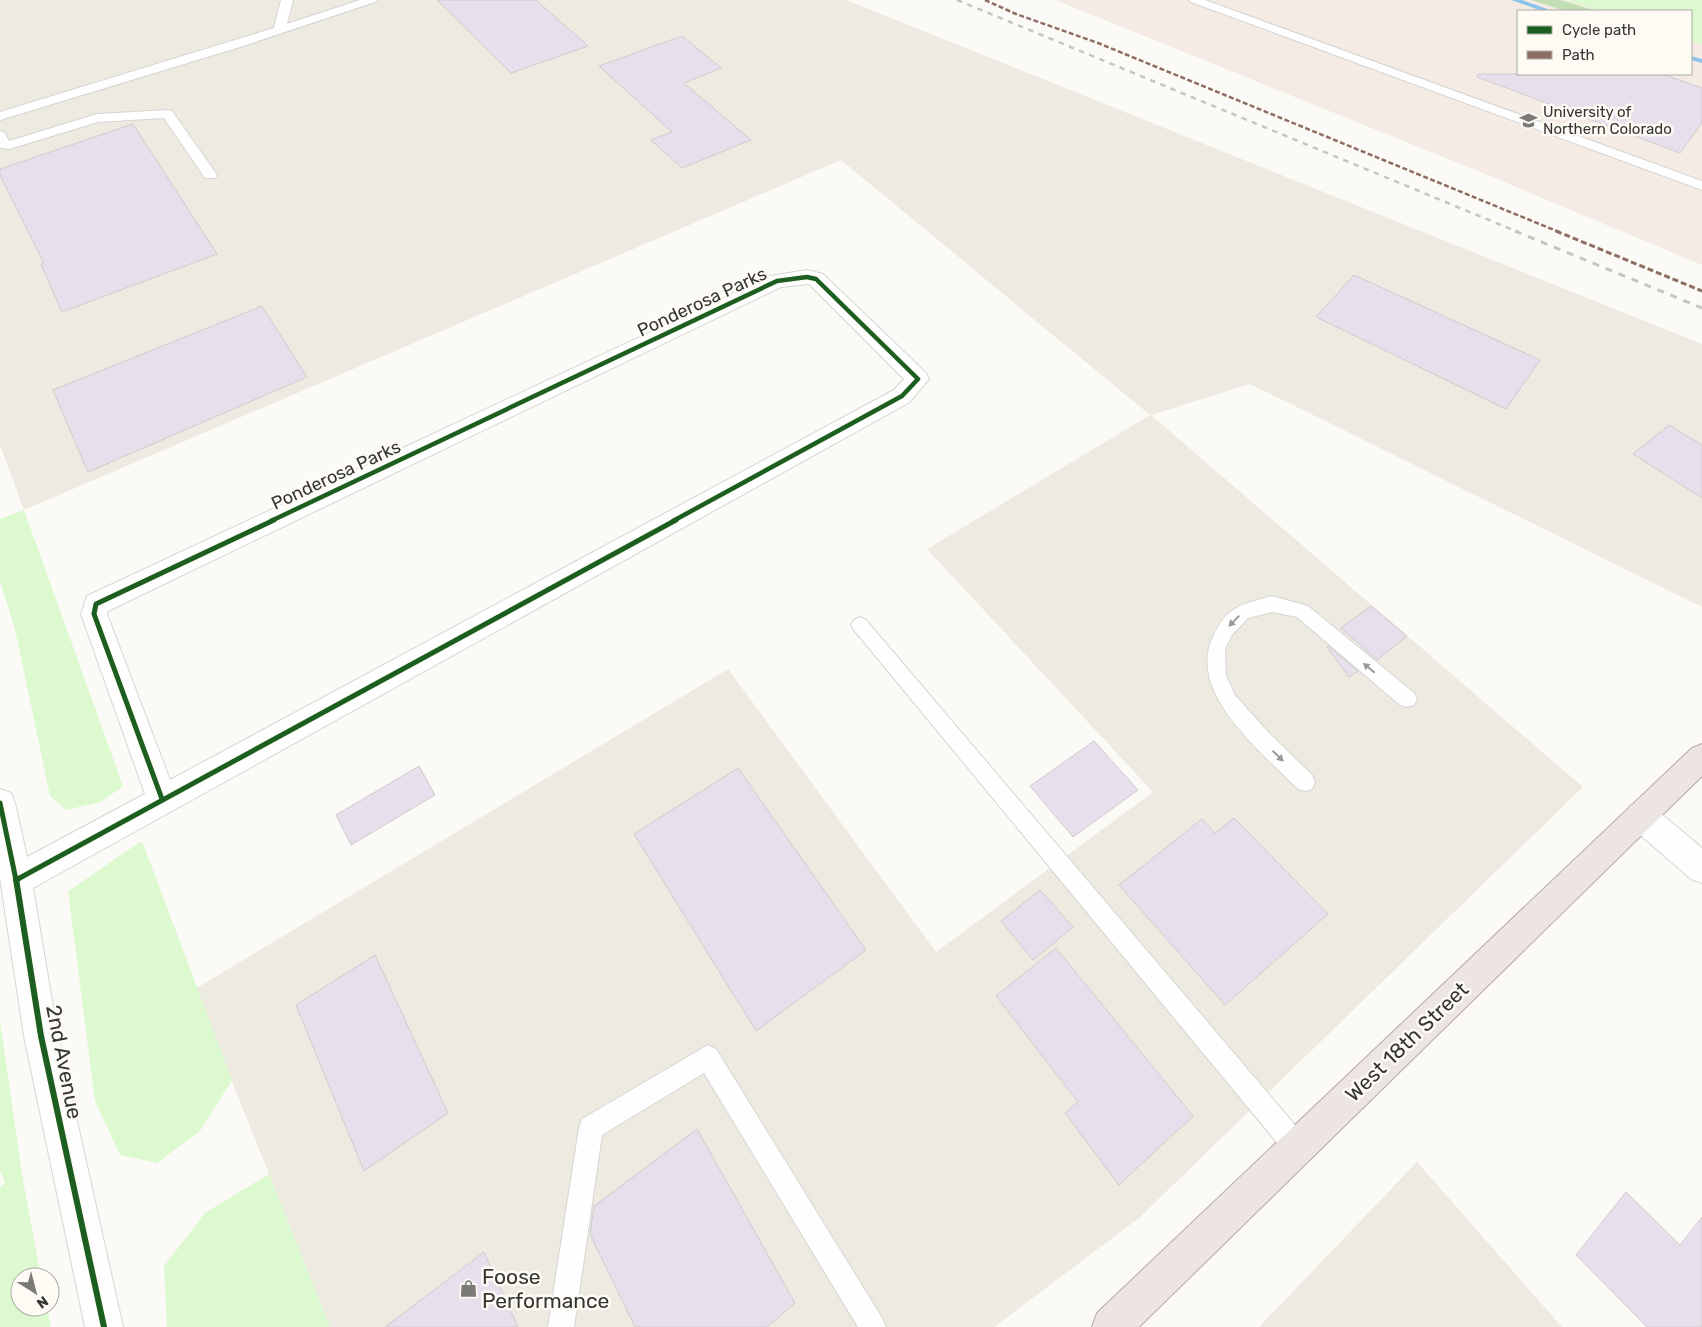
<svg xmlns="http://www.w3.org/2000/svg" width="1702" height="1327" viewBox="0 0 1702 1327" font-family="Rubik,sans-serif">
  <rect width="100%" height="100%" fill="#fbfaf6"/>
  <path fill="#edeae1" d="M0,0H846L1702,344V607L1250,384L1151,415L1583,787L1139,1218L994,1327H330L195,989L728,669L936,952L1153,792L927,549L1150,415L841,160L24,510L0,445Z
    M1417,1162L1562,1327H1259Z"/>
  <path fill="#f5ebe5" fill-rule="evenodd" d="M1055,0H1702V265L1473,169ZM1518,11H1691V74H1518Z"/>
  <path fill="#ddf9d0" d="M1566,0H1702V45L1691,41V11H1600Z
    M24,510L123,786L101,802L66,810L50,796L15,629L0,581V519Z
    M142,841L232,1080L200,1131L157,1163L120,1155L95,1101L68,891Z
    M0,1021L23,1180L41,1277H20V1307H47L51,1327H0V1187L5,1183L0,1170Z
    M269,1174L330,1327H167L164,1266L205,1213Z"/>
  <path fill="#c1deb4" d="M1531,0H1561L1596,11H1565Z"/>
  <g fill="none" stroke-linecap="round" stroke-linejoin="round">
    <path fill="#8cc3e9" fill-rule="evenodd" d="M1511,0H1522L1553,11H1542Z
      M1691,56L1702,59V63L1691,60Z"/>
  </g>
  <path fill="#e7dfec" stroke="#cdcccc" d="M437,0H536L588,46L511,73Z
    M682,36L721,68L684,83L751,140L682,168L651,140L672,132L599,66Z
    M1478,74H1662L1702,88V123L1680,153L1477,77Z
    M133,124L217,254L62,312L41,264L44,263L0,175V169Z
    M1354,275L1540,360L1506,409L1316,317Z
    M262,306L307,377L88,472L53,390Z
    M1669,425L1702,445V498L1633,454Z
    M1371,606L1407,636L1377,660L1341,628Z
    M1328,646L1358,671L1349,677L1327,647Z
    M1094,741L1138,790L1073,837L1030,786Z
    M419,766L435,795L351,845L336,815Z
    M738,768L866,950L756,1031L634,834Z
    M1234,818L1328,914L1225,1005L1119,885L1202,819L1215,833Z
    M1040,890L1073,927L1033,960L1001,921Z
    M1056,948L1193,1116L1119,1185L1065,1113L1078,1102L996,996Z
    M375,955L448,1113L364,1171L296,1005Z
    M697,1129L795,1303L767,1327H635L590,1234L594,1206Z
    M1626,1192L1680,1245L1702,1217V1327H1647L1576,1255Z
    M484,1252L518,1327H385Z"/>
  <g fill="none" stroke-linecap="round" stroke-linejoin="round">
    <defs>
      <path id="lane" d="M281,0H293L287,24L360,0H377L375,2L240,47L0,120V112L274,28Z
        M1189,0H1205L1702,181V190L1191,2Z
        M168,110L172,111L215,172L217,175L215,178H205L164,118L98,122L9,149L0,148V131L4,132L9,141L97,114Z
        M1272,596L1308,606L1414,693L1417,699L1414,705L1407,707L1400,705L1297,617L1272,612L1248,618L1232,635L1225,649L1226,676L1235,695L1267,731L1312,775L1315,782L1312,789L1305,791L1298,789C1263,753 1186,693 1213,637C1228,605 1241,605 1272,596Z
        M860,617L866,620L1306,1138L1309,1147L1306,1156L1297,1159L1288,1156L854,630L851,625L854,620Z
        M708,1045L716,1049L882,1318L886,1327H858L704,1073L602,1135L574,1327H548L579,1128L582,1119Z"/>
      <path id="street" d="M807,270L823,274L926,373L929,379L910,402L33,888L58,1036L123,1327H85L24,1036L0,878V789L11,793L15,803L27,857L145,794L81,614L87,596L770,276ZM809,284L904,379L894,390L170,780L107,614L108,611L781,287Z
        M1641,802L1652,806L1702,848V883L1691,879L1630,826L1626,816L1630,806Z"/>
      <path id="primary" d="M1702,744V776L1139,1327H1092L1097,1313L1692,748Z"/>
    </defs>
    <use href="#lane" stroke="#d6d5d2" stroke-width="2"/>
    <use href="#street" stroke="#d6d5d2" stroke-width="2"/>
    <use href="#primary" stroke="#b8a9a1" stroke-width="2"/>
    <use href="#lane" fill="#fefefe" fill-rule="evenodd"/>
    <use href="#street" fill="#fefefe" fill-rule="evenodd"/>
    <use href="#primary" fill="#ede5e1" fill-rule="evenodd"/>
    <path stroke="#c5c5c5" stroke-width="2.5" stroke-dasharray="5.5 5.5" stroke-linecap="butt" d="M957,0L1518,232"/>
    <path stroke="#c5c5c5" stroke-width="3" stroke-dasharray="7 7" stroke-linecap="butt" d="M1515,231L1702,308"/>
    <path stroke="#8d6e63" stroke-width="2.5" stroke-dasharray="5 2.5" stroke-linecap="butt" d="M985,0L1016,14L1098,43L1559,232"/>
    <path stroke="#8d6e63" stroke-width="3" stroke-dasharray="6 3" stroke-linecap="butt" d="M1556,231L1702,291"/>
    <defs>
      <path id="cycleway-far2" d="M271,521L777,281L807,277L816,279L918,379L902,396L673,521"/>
      <path id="cycleway-far1" d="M162,799L94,614L96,604L274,520
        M0,803L16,880
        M16,880L676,520"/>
      <path id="cycleway" d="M16,879L41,1036L104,1327
        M16,880L18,879"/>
    </defs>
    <use href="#cycleway-far2" stroke="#fdfbf4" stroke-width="7"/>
    <use href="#cycleway-far1" stroke="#fdfbf4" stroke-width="8"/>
    <use href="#cycleway" stroke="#fdfbf4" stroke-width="9"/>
    <use href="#cycleway-far2" stroke="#1b5e20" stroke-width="4.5"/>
    <use href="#cycleway-far1" stroke="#1b5e20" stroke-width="5"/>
    <use href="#cycleway" stroke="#1b5e20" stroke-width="6"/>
  </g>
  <defs><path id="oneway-solid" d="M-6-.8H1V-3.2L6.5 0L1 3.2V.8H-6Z" transform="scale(1.25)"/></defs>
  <g fill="#9a9a98">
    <use href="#oneway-solid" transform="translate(1234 621) rotate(134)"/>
    <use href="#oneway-solid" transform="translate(1369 668) rotate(-140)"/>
    <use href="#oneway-solid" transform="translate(1278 756) rotate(45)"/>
  </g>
  <defs>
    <symbol id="university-bare" viewBox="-9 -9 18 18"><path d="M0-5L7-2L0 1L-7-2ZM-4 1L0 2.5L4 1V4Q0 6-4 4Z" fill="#7a7a77" stroke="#fdfbf4" stroke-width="2.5" paint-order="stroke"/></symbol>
    <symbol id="shop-bare" viewBox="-9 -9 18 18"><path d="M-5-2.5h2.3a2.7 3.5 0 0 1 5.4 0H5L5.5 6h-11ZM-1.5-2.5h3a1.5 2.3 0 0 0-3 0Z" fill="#7a7a77" stroke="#fdfbf4" stroke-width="2.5" paint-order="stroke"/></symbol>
  </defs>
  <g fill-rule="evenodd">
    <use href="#university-bare" x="1516" y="108" width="25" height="25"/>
    <use href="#shop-bare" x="456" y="1276" width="25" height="25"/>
  </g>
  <g text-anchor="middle" stroke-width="5" stroke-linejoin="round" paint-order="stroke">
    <g font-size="15" fill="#353532" stroke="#fdfbf4" text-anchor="start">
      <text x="1543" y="117">University of<tspan x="1543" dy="17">Northern Colorado</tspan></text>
    </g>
    <g font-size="18" fill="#353532" stroke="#fdfbf4">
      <text transform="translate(702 302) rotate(-25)" y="6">Ponderosa Parks</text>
      <text transform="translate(336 475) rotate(-25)" y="6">Ponderosa Parks</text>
    </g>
    <g font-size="21" fill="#353532" stroke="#fdfbf4">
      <text transform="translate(1407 1042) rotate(-44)" y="7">West 18th Street</text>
      <text transform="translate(64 1062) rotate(79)" y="7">2nd Avenue</text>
    </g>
    <g font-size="21" fill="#353532" stroke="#fdfbf4" text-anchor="start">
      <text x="482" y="1284">Foose<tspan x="482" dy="24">Performance</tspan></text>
    </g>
  </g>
  <rect x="1517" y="10" width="175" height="65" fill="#fdfbf4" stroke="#adaca6"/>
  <rect x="1527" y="26" width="25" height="8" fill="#1b5e20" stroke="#adaca6"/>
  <text x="1562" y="35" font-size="15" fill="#353532">Cycle path</text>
  <rect x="1527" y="51" width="25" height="8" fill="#8d6e63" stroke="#adaca6"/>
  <text x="1562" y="60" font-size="15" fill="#353532">Path</text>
  <g transform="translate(35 1292) rotate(144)"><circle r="24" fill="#fdfbf4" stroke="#adaca6"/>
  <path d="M0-4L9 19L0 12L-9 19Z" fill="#7a7a77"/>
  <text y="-8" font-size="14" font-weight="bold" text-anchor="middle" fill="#353532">N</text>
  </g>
</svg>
